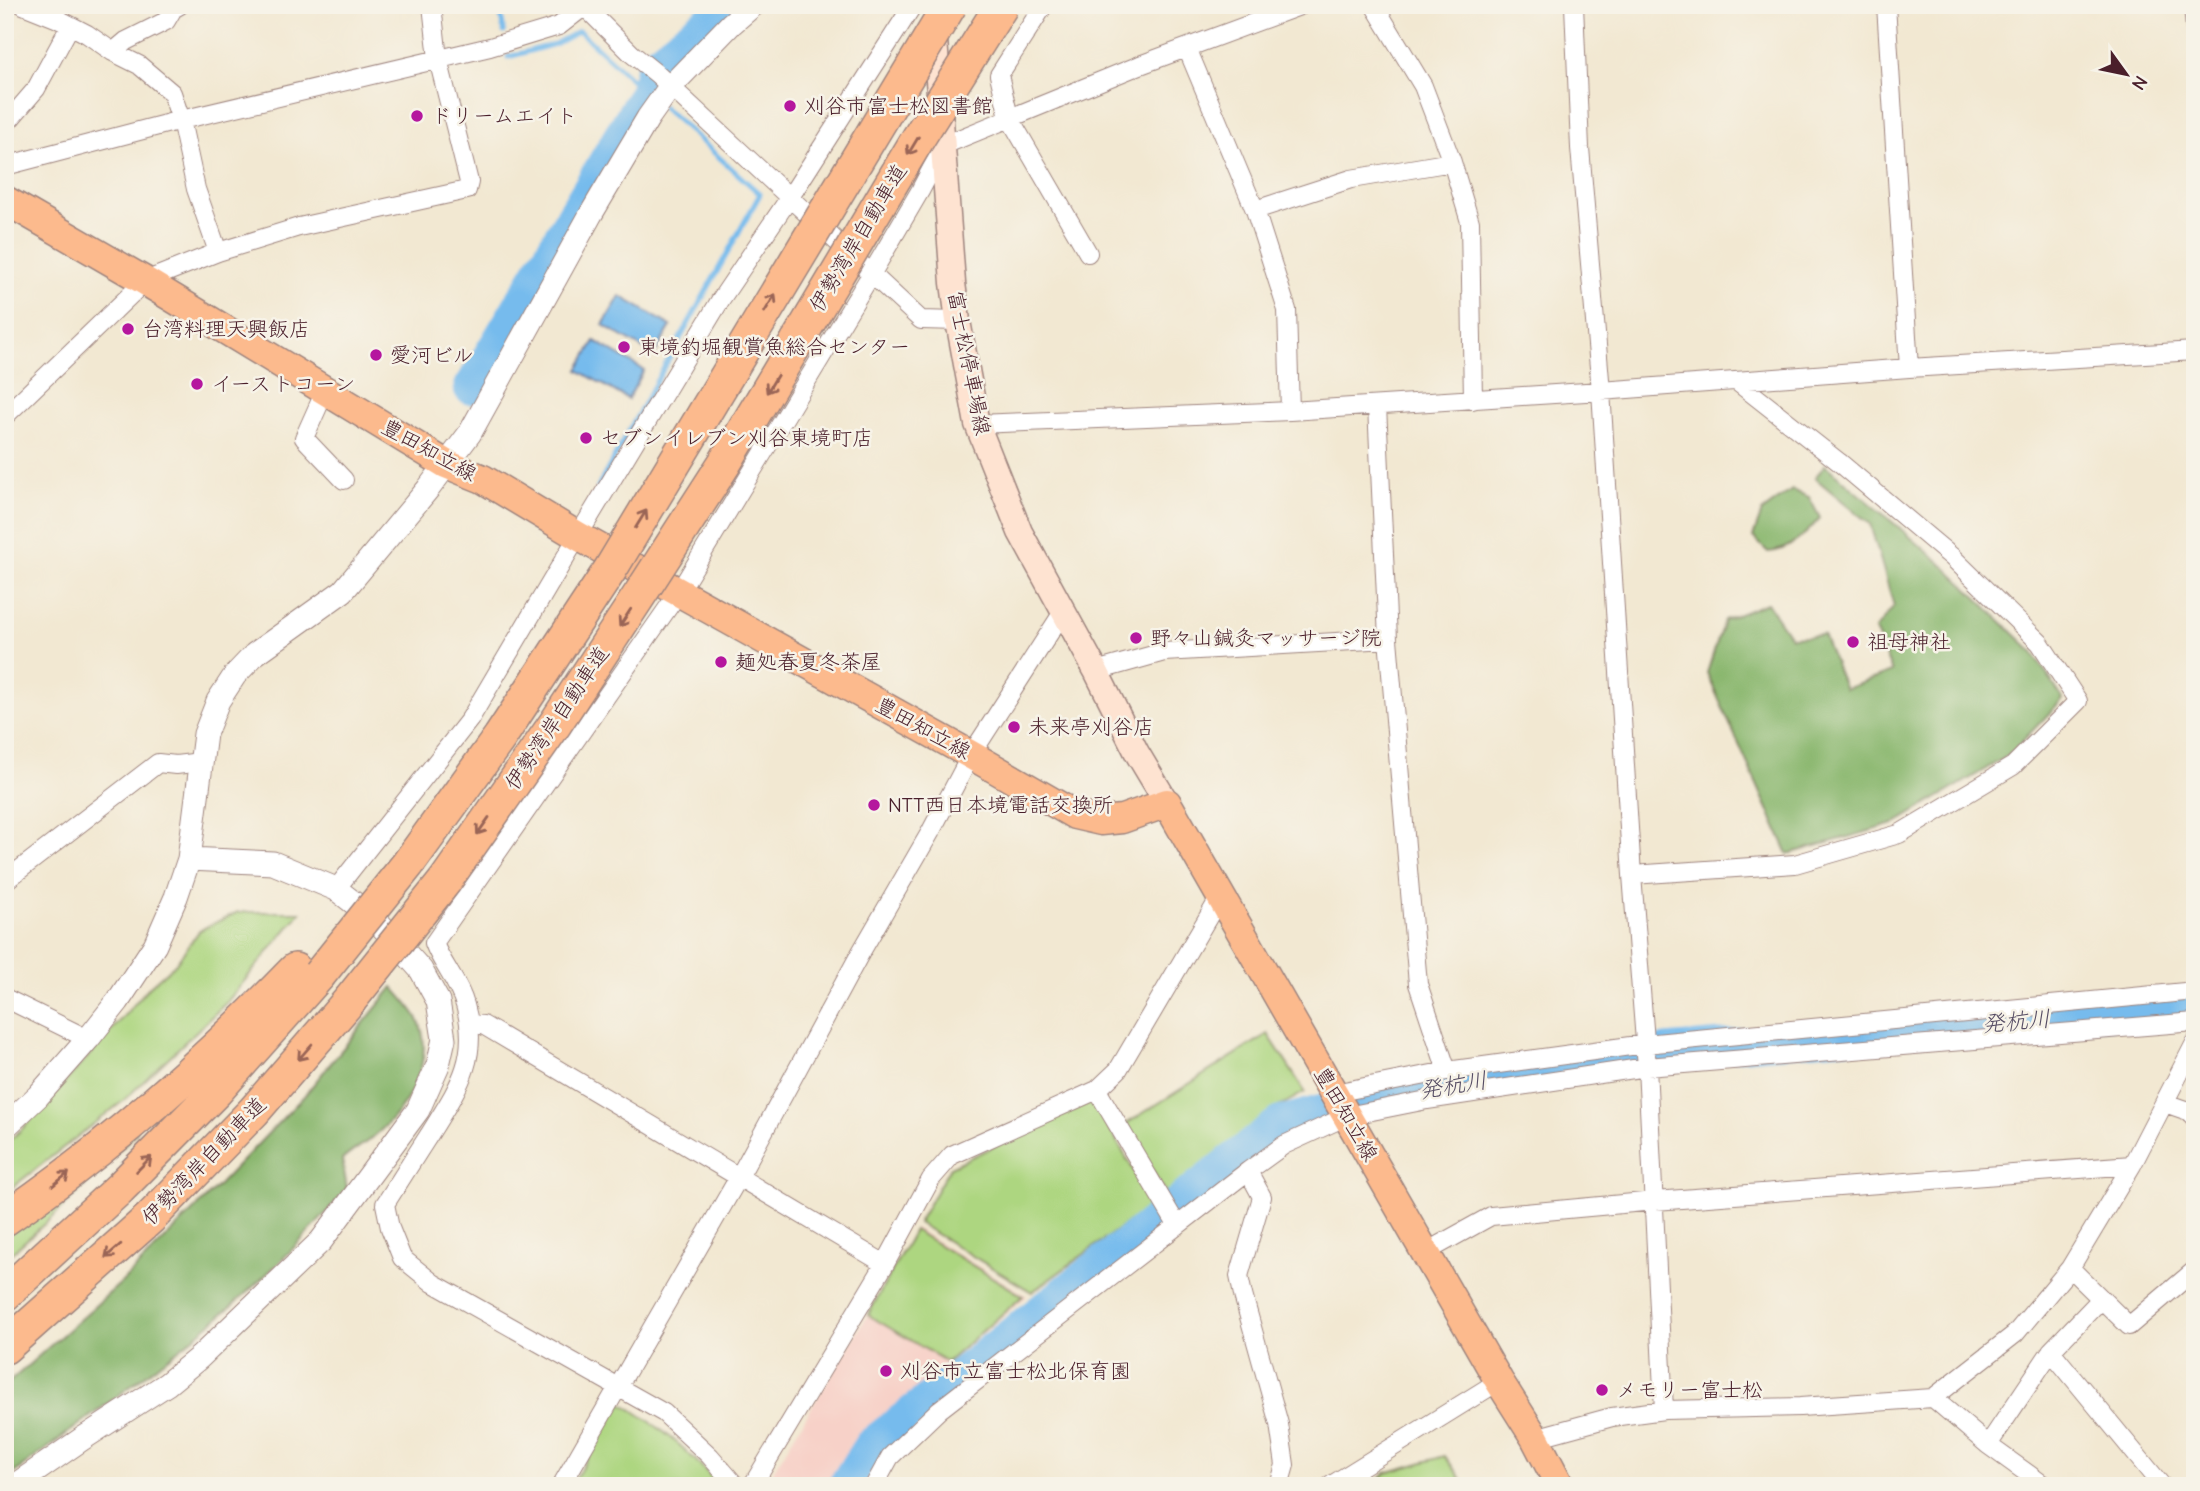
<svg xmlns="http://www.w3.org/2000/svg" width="2200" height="1491" viewBox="0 0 2200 1491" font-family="'Comic Neue','Klee One',sans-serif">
  <rect width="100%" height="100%" fill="#f7f3e8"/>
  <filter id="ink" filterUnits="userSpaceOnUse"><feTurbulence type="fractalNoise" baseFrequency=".0143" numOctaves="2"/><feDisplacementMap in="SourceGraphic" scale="14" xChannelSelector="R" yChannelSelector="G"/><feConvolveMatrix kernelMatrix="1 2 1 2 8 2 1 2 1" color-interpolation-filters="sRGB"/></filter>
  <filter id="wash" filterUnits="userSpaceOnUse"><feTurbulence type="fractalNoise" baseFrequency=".00686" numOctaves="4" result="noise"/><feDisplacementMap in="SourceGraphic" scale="28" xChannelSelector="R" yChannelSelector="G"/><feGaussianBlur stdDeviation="1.57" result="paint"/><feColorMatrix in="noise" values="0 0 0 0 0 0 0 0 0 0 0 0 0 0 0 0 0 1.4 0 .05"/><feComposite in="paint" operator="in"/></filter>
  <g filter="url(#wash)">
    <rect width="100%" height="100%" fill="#f2e8d2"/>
    <path fill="#f7d1c8" d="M915,1228L1027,1296L875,1424L832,1486H764L866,1318Z"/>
    <path fill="#add680" stroke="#7c7a56" stroke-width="2" d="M238,912H301L227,1002L123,1101L5,1193V1144L21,1130L95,1049L150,986L175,964L200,930Z
      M1268,1034L1305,1092L1273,1110L1166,1195L1126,1124Z
      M1093,1100L1153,1204L1032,1292L918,1223L950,1167Z
      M138,1131L68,1203L5,1259V1229Z
      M914,1230L1023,1296L947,1362L868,1315Z
      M620,1402C658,1425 688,1449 717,1484L708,1486H571Z
      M1445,1456L1466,1486H1373L1386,1473Z"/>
    <path fill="#8ab76e" stroke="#6a6b4c" stroke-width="2" d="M1825,465L1941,563L2031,650L2063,699L2009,755L1894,824L1788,854L1707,673L1724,620L1767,603L1790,637L1823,635L1845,689L1892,672L1875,630L1894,606L1870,524L1815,478Z
      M1792,490L1809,497L1820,518C1806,534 1790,551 1768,552L1753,537L1762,512Z
      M393,987C401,996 411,1007 417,1017C438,1061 406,1110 373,1137C363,1145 352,1151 342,1160L347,1188C253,1306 124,1389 5,1480V1386L123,1281L218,1186L304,1096Z"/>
    <path fill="#76bbed" stroke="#606d8c" stroke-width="2" d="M620,296L671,326L654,355L603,325Z
      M595,341L644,370L628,399L578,370Z"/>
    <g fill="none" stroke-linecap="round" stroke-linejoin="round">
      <path stroke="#76bbed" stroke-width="5" d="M499,5L504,32
        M508,57L555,44L579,31L655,101
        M598,487L760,194L663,107"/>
      <path stroke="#76bbed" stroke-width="33" d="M470,388L646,92L653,64L728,5
        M844,1486L870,1445L1279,1123L1367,1099L1666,1051L2195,1005"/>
    </g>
  </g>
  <g filter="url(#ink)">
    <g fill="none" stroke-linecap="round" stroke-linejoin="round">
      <defs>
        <path id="minor" d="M23,5L58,19L87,34L113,52L139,65L172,93L181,120L196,189L218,252
          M583,5L632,54L657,74L921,320L958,321
          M1044,5L999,75L1009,117L1088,253
          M1374,5L1423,86L1452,162L1470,222L1473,400
          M1574,5L1580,148L1601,391L1632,875L1647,1067L1664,1410
          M1886,5L1909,368
          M2193,5L2195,30
          M1187,48L1255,210L1287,310L1290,411
          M113,52L126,41L166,21L173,9L180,5
          M5,125L36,89L70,26
          M5,166L181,120L490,47L559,26L586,5
          M1255,210L1351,179L1452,162
          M325,391L304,438L344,480
          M1377,406L1388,639L1418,984L1447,1071
          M5,416L145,281L218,252L299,227L467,190L469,182L438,59L432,5
          M977,424L1290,411L1601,391L1909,368L2195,351
          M1096,671L1164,652L1388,639
          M1632,875L1795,864L1899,834L2013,766L2078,701L2040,643L1952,557L1839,462L1736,381
          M5,881L158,763L176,765L201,762
          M336,889L470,719L578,536L721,299L790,197L913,5
          M5,998L88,1039
          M470,1024L483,1025L885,1264
          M1097,1090L1177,1225
          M1334,1093L1447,1071L1645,1044L2195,991
          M2165,1103L2188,1111L2195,1118
          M1426,1252L1491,1216L1655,1201L2132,1165
          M2070,1268L2129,1326L2195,1270
          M2051,1351L2162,1486
          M1933,1398L2015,1334L2070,1268L2132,1165L2195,1043
          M1535,1438L1612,1417L1664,1410L1800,1407L1933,1398L1988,1445L2045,1486
          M1988,1445L2051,1351L2101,1299
          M561,1486L739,1177L861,952L931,831L971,755L1063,612
          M736,1486L710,1456L664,1413L433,1283L402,1258L390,1228L385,1204C400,1181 414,1158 429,1135C456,1091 481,1059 465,1005C459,982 442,965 434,943L679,592L872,273L920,191L944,145L1140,65L1302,5
          M752,1486L885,1264L931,1179L952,1155L1097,1090L1118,1070L1220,897
          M874,1486L890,1457L939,1410L1248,1171
          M1279,1486L1285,1465L1279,1424L1243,1295L1239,1276L1262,1197L1248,1171L1284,1145L1347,1116L1427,1100L1647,1067L2195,1022
          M1330,1486L1499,1381"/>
        <path id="tertiary" d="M5,1127L38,1096L88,1039L118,1001L155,945L176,897L189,859L205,734L218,701L235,675L255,654L343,591L428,489L470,433L591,214L648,118L670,87L731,24L753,5
          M14,1486L82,1439L167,1384L200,1357L321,1241L418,1110L438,1065L444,1039L438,1001L421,970L377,921L336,889L273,863L189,859"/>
        <path id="secondary" d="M934,26L953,283L958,321L977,424L1020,532L1096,671L1137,753L1167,803"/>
        <path id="primary" d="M5,200L145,281L446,464L483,479L578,536L971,755L1075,815L1101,821L1122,819L1167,803L1499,1381L1535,1438L1560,1486"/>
        <path id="motorway" d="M5,1219C110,1147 207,1061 295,970
          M5,1294L120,1188L216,1091L319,975
          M5,1347L150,1218L254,1111L350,1000"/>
      </defs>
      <use href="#minor" stroke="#9e847e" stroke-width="20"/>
      <use href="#tertiary" stroke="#9e847e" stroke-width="25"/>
      <use href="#secondary" stroke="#9e847e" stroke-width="27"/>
      <use href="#primary" stroke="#9e847e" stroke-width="31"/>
      <use href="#motorway" stroke="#9e847e" stroke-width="36"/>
      <use href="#minor" stroke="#fff" stroke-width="18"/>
      <use href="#tertiary" stroke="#fff" stroke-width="23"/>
      <use href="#secondary" stroke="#fee3d1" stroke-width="24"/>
      <use href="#primary" stroke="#fcba8d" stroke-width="28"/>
      <use href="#motorway" stroke="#fcba8d" stroke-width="33"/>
      <defs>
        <path id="motorway-bridge" d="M319,975L408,864L500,737L610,570L950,5
          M350,1000L445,881L555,724L648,582L724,464L919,137L1002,5"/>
      </defs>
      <use href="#motorway-bridge" stroke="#9e847e" stroke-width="36" stroke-linecap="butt"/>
      <use href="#motorway-bridge" stroke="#fcba8d" stroke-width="33"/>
    </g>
    <defs><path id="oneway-shaft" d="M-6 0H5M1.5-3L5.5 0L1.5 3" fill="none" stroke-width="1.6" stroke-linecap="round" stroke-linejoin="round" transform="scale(1.75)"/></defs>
    <g stroke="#9a6557">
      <use href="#oneway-shaft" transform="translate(913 146) rotate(121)"/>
      <use href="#oneway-shaft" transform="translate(770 303) rotate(-59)"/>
      <use href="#oneway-shaft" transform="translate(772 384) rotate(121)"/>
      <use href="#oneway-shaft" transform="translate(641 519) rotate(-58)"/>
      <use href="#oneway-shaft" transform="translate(625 618) rotate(123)"/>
      <use href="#oneway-shaft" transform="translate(483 826) rotate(125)"/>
      <use href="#oneway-shaft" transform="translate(305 1052) rotate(131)"/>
      <use href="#oneway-shaft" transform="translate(144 1164) rotate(-45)"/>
      <use href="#oneway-shaft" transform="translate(61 1179) rotate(-39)"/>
      <use href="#oneway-shaft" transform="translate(113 1251) rotate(139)"/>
    </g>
  </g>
  <g fill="#b5179e" stroke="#f7f3e8" stroke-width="2.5">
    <circle cx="790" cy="106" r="7"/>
    <circle cx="417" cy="116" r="7"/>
    <circle cx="128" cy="329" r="7"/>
    <circle cx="624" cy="347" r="7"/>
    <circle cx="376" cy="355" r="7"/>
    <circle cx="197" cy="384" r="7"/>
    <circle cx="586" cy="438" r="7"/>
    <circle cx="1136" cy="638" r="7"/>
    <circle cx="1853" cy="642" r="7"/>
    <circle cx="721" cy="662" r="7"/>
    <circle cx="1014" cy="727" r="7"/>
    <circle cx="874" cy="805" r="7"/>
    <circle cx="886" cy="1371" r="7"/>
    <circle cx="1602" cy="1390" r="7"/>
  </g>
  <g text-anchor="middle" stroke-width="5" stroke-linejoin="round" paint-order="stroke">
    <g font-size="21" fill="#4a1f2b" stroke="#f7f3e8" text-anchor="start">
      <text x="804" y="113">刈谷市富士松図書館</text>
      <text x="431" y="123">ドリームエイト</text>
      <text x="142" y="336">台湾料理天興飯店</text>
      <text x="638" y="354">東境釣堀観賞魚総合センター</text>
      <text x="390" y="362">愛河ビル</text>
      <text x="211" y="391">イーストコーン</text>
      <text x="600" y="445">セブンイレブン刈谷東境町店</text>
      <text x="1150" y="645">野々山鍼灸マッサージ院</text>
      <text x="1867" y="649">祖母神社</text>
      <text x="735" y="669">麺処春夏冬茶屋</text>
      <text x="1028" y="734">未来亭刈谷店</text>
      <text x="888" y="812">NTT西日本境電話交換所</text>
      <text x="900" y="1378">刈谷市立富士松北保育園</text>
      <text x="1616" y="1397">メモリー富士松</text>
    </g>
    <g font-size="21" fill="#4a1f2b" stroke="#f7f3e8">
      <text transform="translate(858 238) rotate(-59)" y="7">伊勢湾岸自動車道</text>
      <text transform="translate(969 363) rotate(79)" y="7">富士松停車場線</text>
      <text transform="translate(429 450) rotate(29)" y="7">豊田知立線</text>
      <text transform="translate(557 718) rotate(-56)" y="7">伊勢湾岸自動車道</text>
      <text transform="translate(923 728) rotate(29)" y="7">豊田知立線</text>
      <text transform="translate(1346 1114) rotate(60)" y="7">豊田知立線</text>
      <text transform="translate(204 1161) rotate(-46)" y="7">伊勢湾岸自動車道</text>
    </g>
    <g font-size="23" font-style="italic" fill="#574e65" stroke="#f7f3e8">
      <text transform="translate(2016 1021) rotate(-5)" y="8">発杭川</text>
      <text transform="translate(1453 1085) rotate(-9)" y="8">発杭川</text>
    </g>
  </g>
  <rect width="2200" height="1491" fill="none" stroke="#f7f3e8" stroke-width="28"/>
  <g transform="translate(2126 74) rotate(123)" stroke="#f7f3e8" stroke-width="5" paint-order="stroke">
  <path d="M0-5L12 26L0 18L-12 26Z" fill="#4a1f2b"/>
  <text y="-10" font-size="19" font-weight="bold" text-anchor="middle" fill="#4a1f2b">N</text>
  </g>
</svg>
